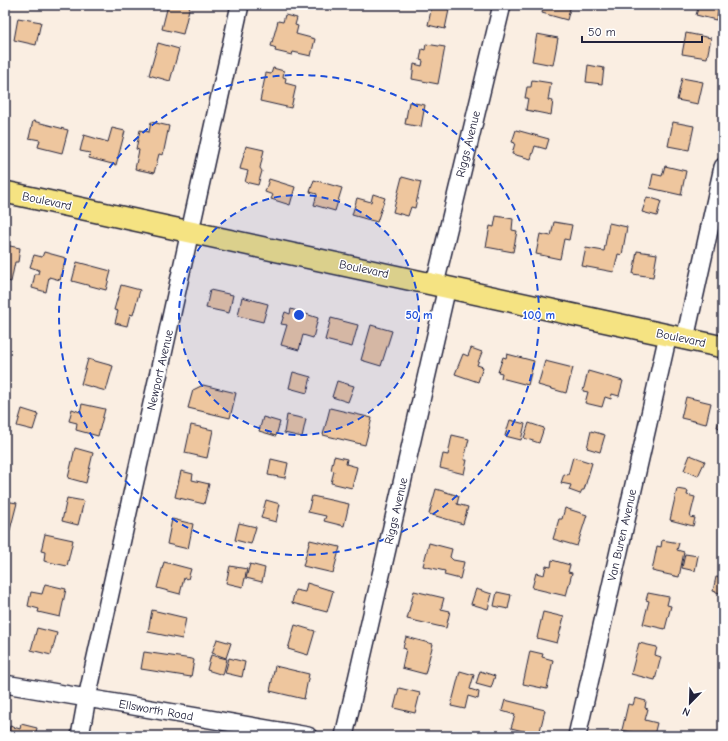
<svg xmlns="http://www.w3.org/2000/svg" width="728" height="741" viewBox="0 0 728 741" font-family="'Comic Neue',sans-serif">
  <rect width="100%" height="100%" fill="#faeee2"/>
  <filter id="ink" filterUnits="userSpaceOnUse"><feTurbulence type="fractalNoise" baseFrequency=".025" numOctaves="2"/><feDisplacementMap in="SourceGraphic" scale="8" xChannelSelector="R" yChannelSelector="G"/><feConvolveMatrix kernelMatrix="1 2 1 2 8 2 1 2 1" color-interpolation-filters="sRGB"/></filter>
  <g filter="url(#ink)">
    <path fill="#eec69e" stroke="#22223b" d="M168,5H190L183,34L162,29Z
      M432,5H450L445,29L428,25Z
      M544,5H571L567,20L542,13Z
      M699,5H720L716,20L696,15Z
      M285,15L297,18L295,25L298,26L296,34L315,39L311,56L293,52L292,55L275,51L276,48L271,46L278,21L283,22Z
      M18,18L41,22L36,45L14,40Z
      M686,33L711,38L707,58L682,54Z
      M537,34L558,38L553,65L532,61Z
      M158,43L179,49L170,81L149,75Z
      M426,44L445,47L438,84L412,79L414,64L422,66L423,61L420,60L422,49L425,50Z
      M588,65L604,68L602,84L586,82Z
      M273,68L284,71L283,77L286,78L285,83L296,86L291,108L260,101L266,73L271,74Z
      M682,78L703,82L698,104L677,100Z
      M532,80L551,83L548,100L553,101L551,115L526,110L528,98H525L527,87H531Z
      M409,102L425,105L421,127L405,124Z
      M33,121L68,130L62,153L38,147L40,140L29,138Z
      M151,122L169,126L163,155L159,154L154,173L135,169L139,150L136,149L140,130L149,132Z
      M673,122L694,126L689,150L668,146Z
      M112,128L125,131L116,165L89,158L90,153L80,151L84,135L108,142Z
      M516,130L549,139L546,149L535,146L531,159L512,154L515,143L512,142Z
      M246,146L264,150L260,168L262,171L258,185L245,182L248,171L240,169Z
      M665,166L686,171L681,195L650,188L653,174L662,176Z
      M402,177L421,182L415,208L411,207L408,216L393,212Z
      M269,179L295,187L290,205L271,199L273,195L265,192Z
      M314,180L342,188L335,211L314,205L317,194L310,192Z
      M373,194L385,198L377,222L352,215L357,198L371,202Z
      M647,197L661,201L657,216L642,212Z
      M496,216L513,219L512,230L517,231L513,252L486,247L490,226L494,227Z
      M554,222L572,225L569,240L564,239L560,259L536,254L540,234L551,236Z
      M609,223L627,227L622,255L618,254L614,272L582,266L586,248L604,251Z
      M5,245L20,248L18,262H15L11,282L5,280Z
      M637,251L657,254L653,277L633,274Z
      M44,252L66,258L60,280L49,277L46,292L32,288L35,274H38L39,270L30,267L34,255L42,257Z
      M77,262L111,271L106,290L72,281Z
      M121,285L140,290L133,315L130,314L127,326L115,323L118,311L114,310Z
      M210,290L233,295L229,313L206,308Z
      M242,297L268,304L263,322L238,316Z
      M291,309L318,318L313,338L303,335L299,350L281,345L287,325L281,324L285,312L290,314Z
      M331,318L358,325L352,347L325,340Z
      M371,325L392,331L381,366L361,360Z
      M471,348L482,352L477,365L483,367L478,382L455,374L463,354L468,356Z
      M507,354L534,361L528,385L501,378L502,373L498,372L503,357L506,358Z
      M88,359L113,366L106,391L81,384Z
      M545,361L573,368L566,393L538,385Z
      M588,371L623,381L619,396L612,394L611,399L605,397L602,407L585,403L588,392L583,391Z
      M293,372L311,377L307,393L289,388Z
      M337,381L354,386L348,402L332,397Z
      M203,385L236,393L230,418L188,408L193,390Z
      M686,397L711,403L706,424L681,418Z
      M82,404L105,409L98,436L76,430L77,423L69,421L72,409L80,412Z
      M723,407V429L717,427Z
      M330,408L372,418L365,445L323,435Z
      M22,409L38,414L33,430L17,426Z
      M287,415L306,419L302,437L284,433Z
      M263,417L280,422L276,436L259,431Z
      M510,420L525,424L521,440L505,436Z
      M529,423L544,428L539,443L524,438Z
      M191,425L213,430L207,458L185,453Z
      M591,431L605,435L600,452L587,448Z
      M452,435L469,439L464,460H467L464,474L440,468L443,454L448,455Z
      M75,448L93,453L86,483L68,478Z
      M690,455L705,461L698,476L684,470Z
      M334,456L347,459L346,464L357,467L352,488L331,483L334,471L331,470Z
      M573,457L592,463L584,490H582L580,494L569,490L571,485L561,483L564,474L568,475Z
      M271,459L288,463L285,478L268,475Z
      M181,471L193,474L192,480L209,484L204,504L175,497Z
      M436,489L459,496L457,504L468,507L463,524L429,514Z
      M677,489L688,491L687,495L695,497L690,517L695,518L693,526L670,520Z
      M312,496L349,504L344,526L324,521L326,516L308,512Z
      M67,498L84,501L78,525L62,521Z
      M266,500L280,504L276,522L261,518Z
      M5,501L17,503L9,534L5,533Z
      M565,508L587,515L577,546L553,539L559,519H562Z
      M172,519L193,524L188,549L167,544Z
      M239,523L256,527L251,544L235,540Z
      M45,534L73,540L67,566L44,561L45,552L41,551Z
      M310,540L340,547L333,573L303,566Z
      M662,540L679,543L677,550L684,552L679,577L652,571L657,546L661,547Z
      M429,543L452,549L450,557L453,560L464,562L460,579L444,575L445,571L423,566Z
      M685,554L698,556L695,571L682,568Z
      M552,560L570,565L568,572L572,573L566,596L532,588L536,573L544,575L546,566L551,567Z
      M164,562L191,569L188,579L184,578L180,594L157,588Z
      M250,564L265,568L262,582L246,578Z
      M230,566L247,569L243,587L226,583Z
      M716,577L723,578V594L713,591Z
      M307,583L333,591L327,612L292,603L295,590L305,592Z
      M45,584L66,589L60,617L38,612L39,609L28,606L31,592L42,594Z
      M476,589L492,594L488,609L471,604Z
      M414,591L444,598L441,609L450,611L446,628L407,619Z
      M497,592L511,595L508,609L494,606Z
      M648,593L669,597L667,605L671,606L665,629L643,624L649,601L646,600Z
      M152,610L186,618L182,639L148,632Z
      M543,612L564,617L557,643L537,638Z
      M295,625L315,631L308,655L288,649Z
      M37,628L57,633L51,655L31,650Z
      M406,637L433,644L425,674L402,668L406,649L403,648Z
      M217,639L231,643L226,658L212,653Z
      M639,643L657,647L655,655L661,657L655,680L631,674Z
      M530,651L543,654L542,657L553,660L547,689L523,684Z
      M144,652L192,659L194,660L191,677L141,669Z
      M211,655L227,659L223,675L207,670Z
      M229,658L245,662L242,677L225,673Z
      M275,666L309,674L304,699L270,691Z
      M460,671L474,675L470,689L479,692L478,699L468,696L465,709L451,706Z
      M480,671L495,676L491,688L476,684Z
      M399,688L420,693L415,713L394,708Z
      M635,698L646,701L645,708L648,709L645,720L657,723L654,735L644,732V735L622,730L628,704L633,705Z
      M505,700L545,710L539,735L511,728L515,715L502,711Z
      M21,724L37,728L35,736H8L10,726L20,729Z"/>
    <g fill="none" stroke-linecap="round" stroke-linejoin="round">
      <defs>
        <path id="minor" d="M435,284L502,5
          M685,339L723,167
          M5,684L308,736
          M80,736L87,698L240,5
          M344,736L447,287
          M577,736L668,335"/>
        <path id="major" d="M5,192L723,347"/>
      </defs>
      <use href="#minor" stroke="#22223b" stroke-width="20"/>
      <use href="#major" stroke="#22223b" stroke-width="24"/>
      <use href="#minor" stroke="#fff" stroke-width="17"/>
      <use href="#major" stroke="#f5e382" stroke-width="21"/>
    </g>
  </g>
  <circle cx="299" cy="315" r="120" fill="#1d4ed8" fill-opacity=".12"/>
  <g fill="none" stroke="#1d4ed8" stroke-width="2" stroke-dasharray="7 5">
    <circle cx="299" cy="315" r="120"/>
    <circle cx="299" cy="315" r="240"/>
  </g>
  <g text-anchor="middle" stroke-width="3" stroke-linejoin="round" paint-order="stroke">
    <g font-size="12" fill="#22223b" stroke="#fff">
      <text transform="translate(468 144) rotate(-76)" y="4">Riggs Avenue</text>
      <text transform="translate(47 201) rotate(12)" y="4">Boulevard</text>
      <text transform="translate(364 269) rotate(12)" y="4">Boulevard</text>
      <text transform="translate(681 338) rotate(12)" y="4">Boulevard</text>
      <text transform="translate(160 370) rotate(-77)" y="4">Newport Avenue</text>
      <text transform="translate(396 511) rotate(-77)" y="4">Riggs Avenue</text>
      <text transform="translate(622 535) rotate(-77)" y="4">Van Buren Avenue</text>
      <text transform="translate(156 710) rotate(10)" y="4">Ellsworth Road</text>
    </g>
  </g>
  <circle cx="299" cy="315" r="6" fill="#1d4ed8" stroke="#fff" stroke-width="2"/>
  <g font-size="12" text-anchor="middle" font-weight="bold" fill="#1d4ed8" stroke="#fff" stroke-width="3" stroke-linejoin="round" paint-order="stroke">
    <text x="419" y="319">50 m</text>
    <text x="539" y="319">100 m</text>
  </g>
  <rect width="728" height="741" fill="none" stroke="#fff" stroke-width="20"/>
  <rect x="10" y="10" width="708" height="721" fill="none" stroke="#22223b" stroke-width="1.5" filter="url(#ink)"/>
  <g transform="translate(690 703) rotate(203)" stroke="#ffffff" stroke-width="3" paint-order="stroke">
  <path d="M0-3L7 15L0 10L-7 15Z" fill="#22223b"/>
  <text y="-6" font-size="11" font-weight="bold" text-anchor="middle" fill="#22223b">N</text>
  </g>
  <path d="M582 36v6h120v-6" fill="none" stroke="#22223b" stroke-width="2"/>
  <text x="588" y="36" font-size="12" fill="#22223b" stroke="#ffffff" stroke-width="3" paint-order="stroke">50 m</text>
</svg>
